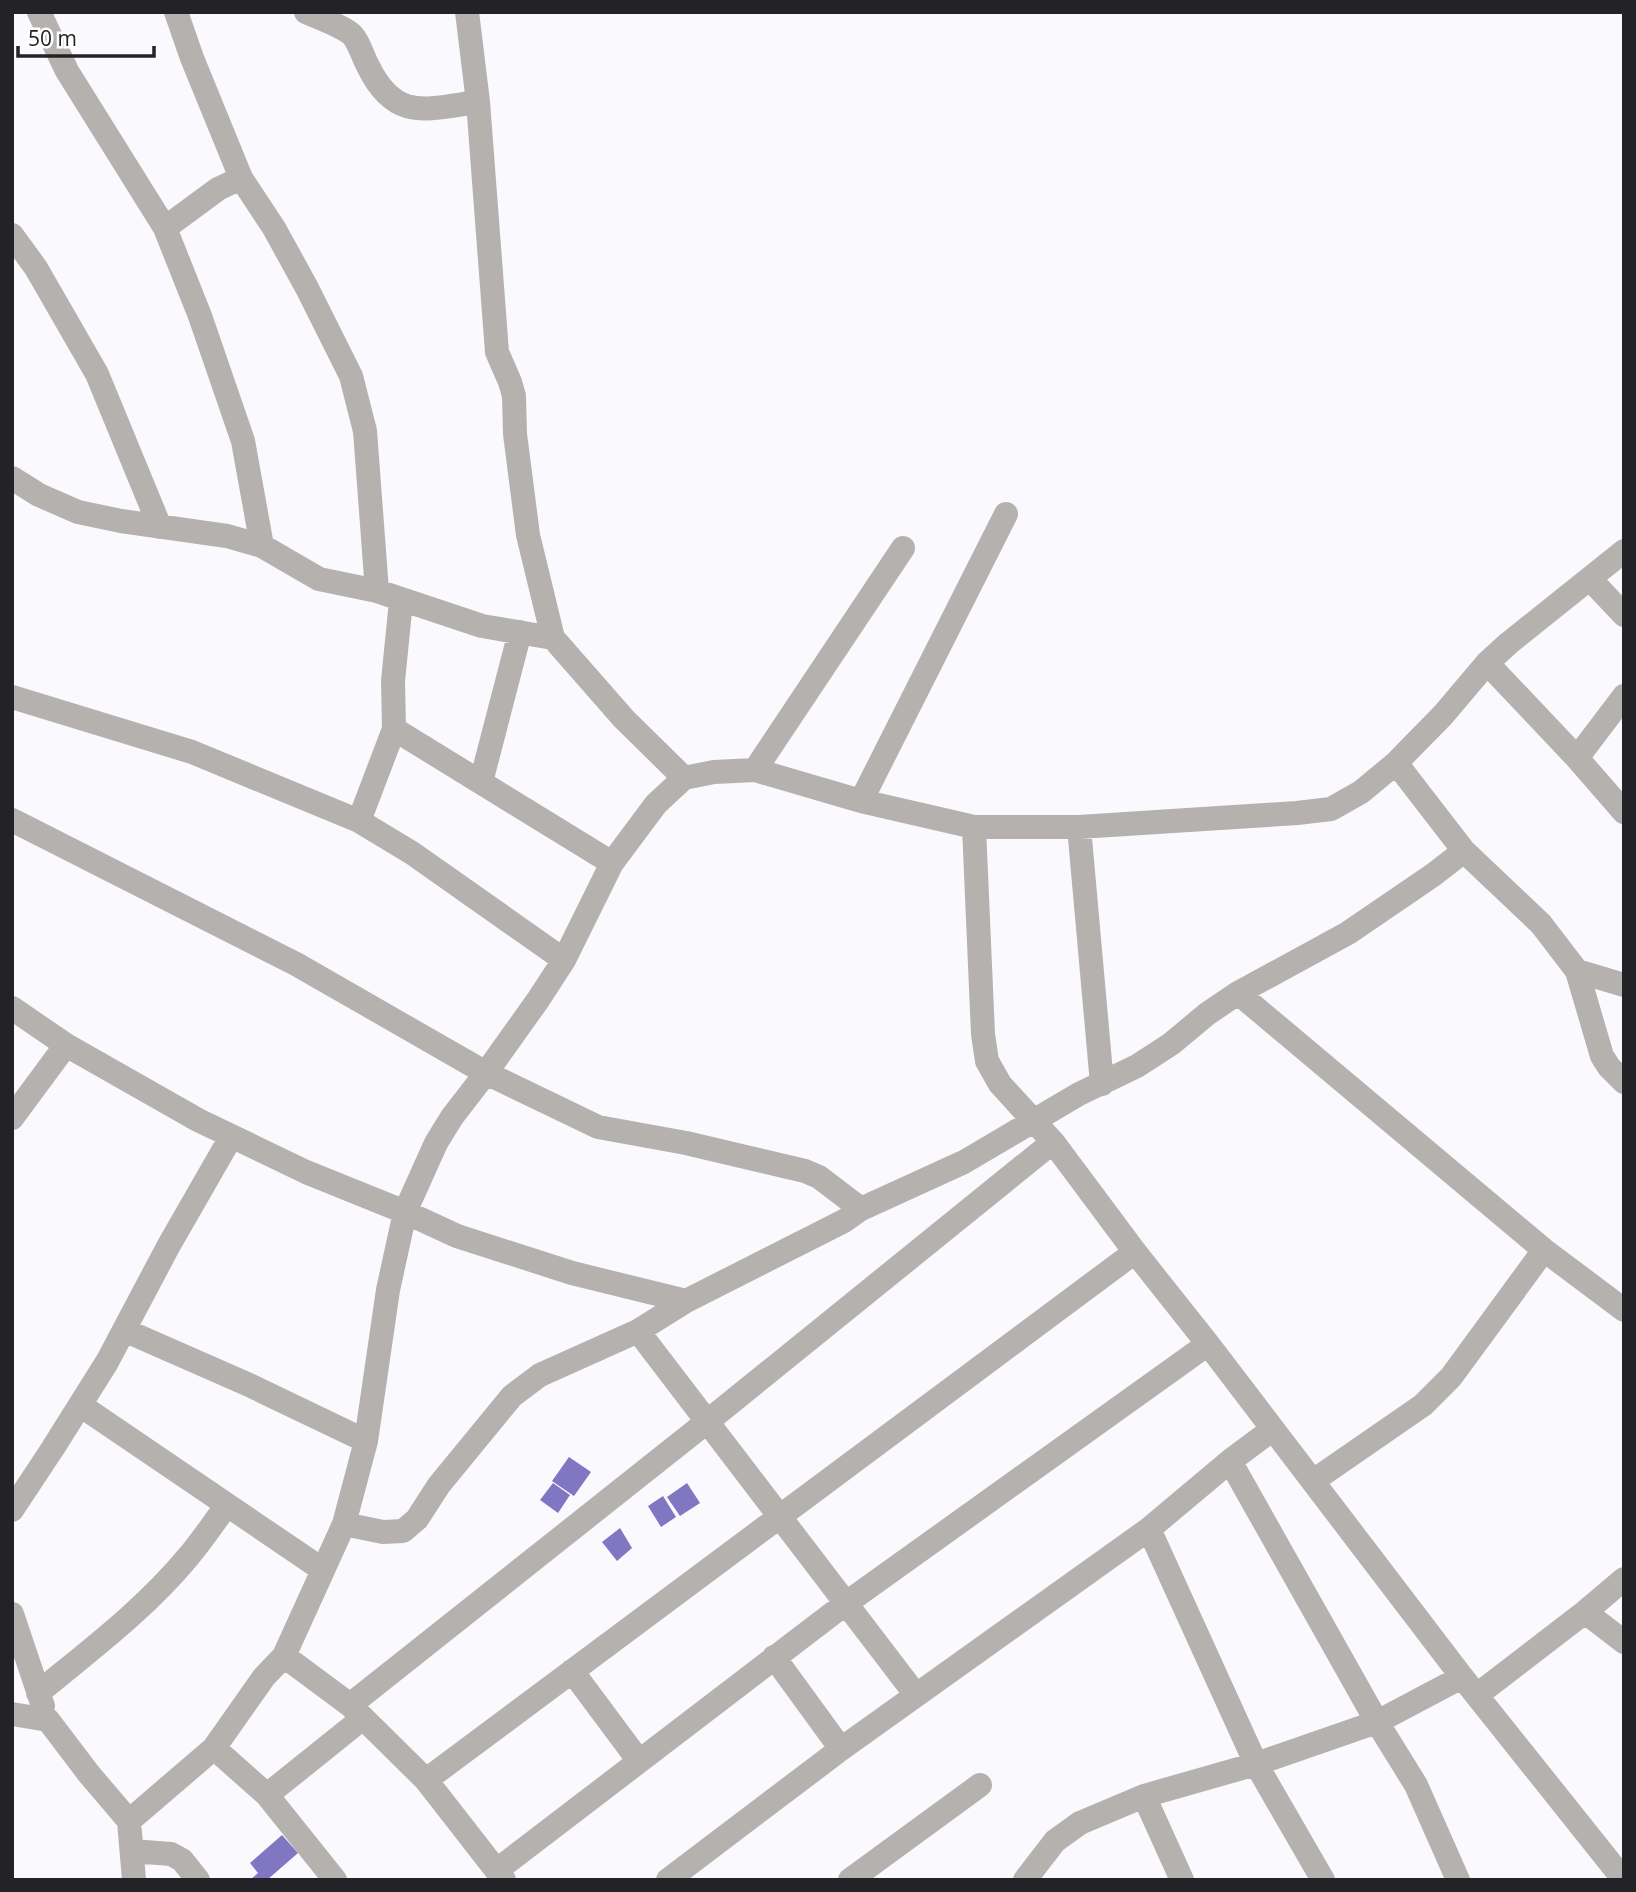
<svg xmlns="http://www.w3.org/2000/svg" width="1636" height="1892" viewBox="0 0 1636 1892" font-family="'Open Sans',sans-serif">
  <rect width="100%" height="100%" fill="#f9f9fe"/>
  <path fill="#8076c2" d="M569,1457L591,1472L574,1496L552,1481Z
    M553,1483L570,1495L558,1513L540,1500Z
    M687,1483L700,1503L680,1516L667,1497Z
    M663,1496L676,1517L661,1527L648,1506Z
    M620,1528L632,1548L617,1561L602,1542Z
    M282,1835L298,1853L267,1880H250L258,1873L250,1863Z"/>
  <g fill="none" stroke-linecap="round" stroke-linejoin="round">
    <path stroke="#b5b1af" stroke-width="24" d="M39,12L67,71L165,228L200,316L243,441L262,546
      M176,12L192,58L241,178L274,228L307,288L351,376L365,431L377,591
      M306,12C319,18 339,25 350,33C358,39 363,57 368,66C395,122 426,109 478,102
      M467,12L478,102L497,352L510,382L514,396L515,434L528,535L553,638L624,719L684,778
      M165,228L218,189L241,178
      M12,235L36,268L97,374L160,527
      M12,478L39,495L78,512L121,521L227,536L262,546L319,579L377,591L482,626L553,638
      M1590,579L1624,615
      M1487,663L1577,758L1624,812
      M12,697L192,752L359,821L412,853L564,960
      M394,729L612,863
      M1577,758L1624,696
      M1396,763L1464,851L1541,924L1577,971L1602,1056L1609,1067L1624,1082
      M755,770L903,548
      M481,782L520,632
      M861,801L1006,514
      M12,820L296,964L486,1073L598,1127L686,1143L805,1171L819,1177L861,1209
      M359,821L394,729L393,681L401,601
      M974,827L983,1034L987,1061L1000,1084L1053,1142L1135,1252L1208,1344L1462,1677L1624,1880
      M1079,827L1102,1084
      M1577,971L1624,985
      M1238,993L1544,1250L1624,1310
      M12,1008L66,1045L198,1120L306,1172L405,1212L457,1236L572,1273L686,1301
      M12,1118L66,1045
      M124,1330L247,1384L366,1441
      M638,1331L916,1695
      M80,1405L323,1570
      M1230,1461L1377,1722L1416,1785L1458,1880
      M1313,1481L1423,1405L1451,1377L1544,1250
      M12,1510L53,1448L107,1362L169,1245L231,1137
      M344,1524L383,1532L403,1531L417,1519L439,1485L512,1396L540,1375L638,1331L686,1301L844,1221L861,1209L964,1162L1079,1094L1137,1066L1171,1044L1207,1014L1238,993L1348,933L1433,875L1464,851
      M1149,1529L1256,1764L1323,1880
      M1585,1612L1624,1642
      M12,1614L43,1706
      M284,1656L350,1705L426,1780L504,1880
      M774,1657L841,1749
      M572,1671L639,1761
      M38,1693C90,1650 145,1609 188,1557C202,1541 214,1522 227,1505
      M1477,1695L1585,1612L1624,1579
      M350,1705L708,1421L1053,1142
      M12,1714L48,1720L89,1774L129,1821
      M214,1748L267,1795L335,1880
      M426,1780L1135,1252
      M267,1795L363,1718
      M1144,1796L1182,1880
      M132,1851L171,1854L182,1860L198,1880
      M497,1870L845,1604L1208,1344
      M134,1880L129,1821L214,1748L264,1677L284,1656L344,1524L366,1441L388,1290L405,1212L436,1143L452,1117L486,1073L538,1000L564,960L612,863L656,804L684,778L714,772L755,770L861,801L974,827H1079L1297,813L1331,809L1361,792L1396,763L1443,715L1487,663L1509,643L1624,551
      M668,1880L841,1749L1149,1529L1230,1461L1273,1429
      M850,1880L980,1785
      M1025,1880L1055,1841L1080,1823L1144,1796L1256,1764L1377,1722L1462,1677"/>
  </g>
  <rect width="1636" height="1892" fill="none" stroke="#232226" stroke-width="28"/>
  <path d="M18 46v10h136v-10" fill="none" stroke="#232226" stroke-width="3.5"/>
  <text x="28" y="46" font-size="21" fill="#232226" stroke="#ffffff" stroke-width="5" paint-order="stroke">50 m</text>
</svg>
